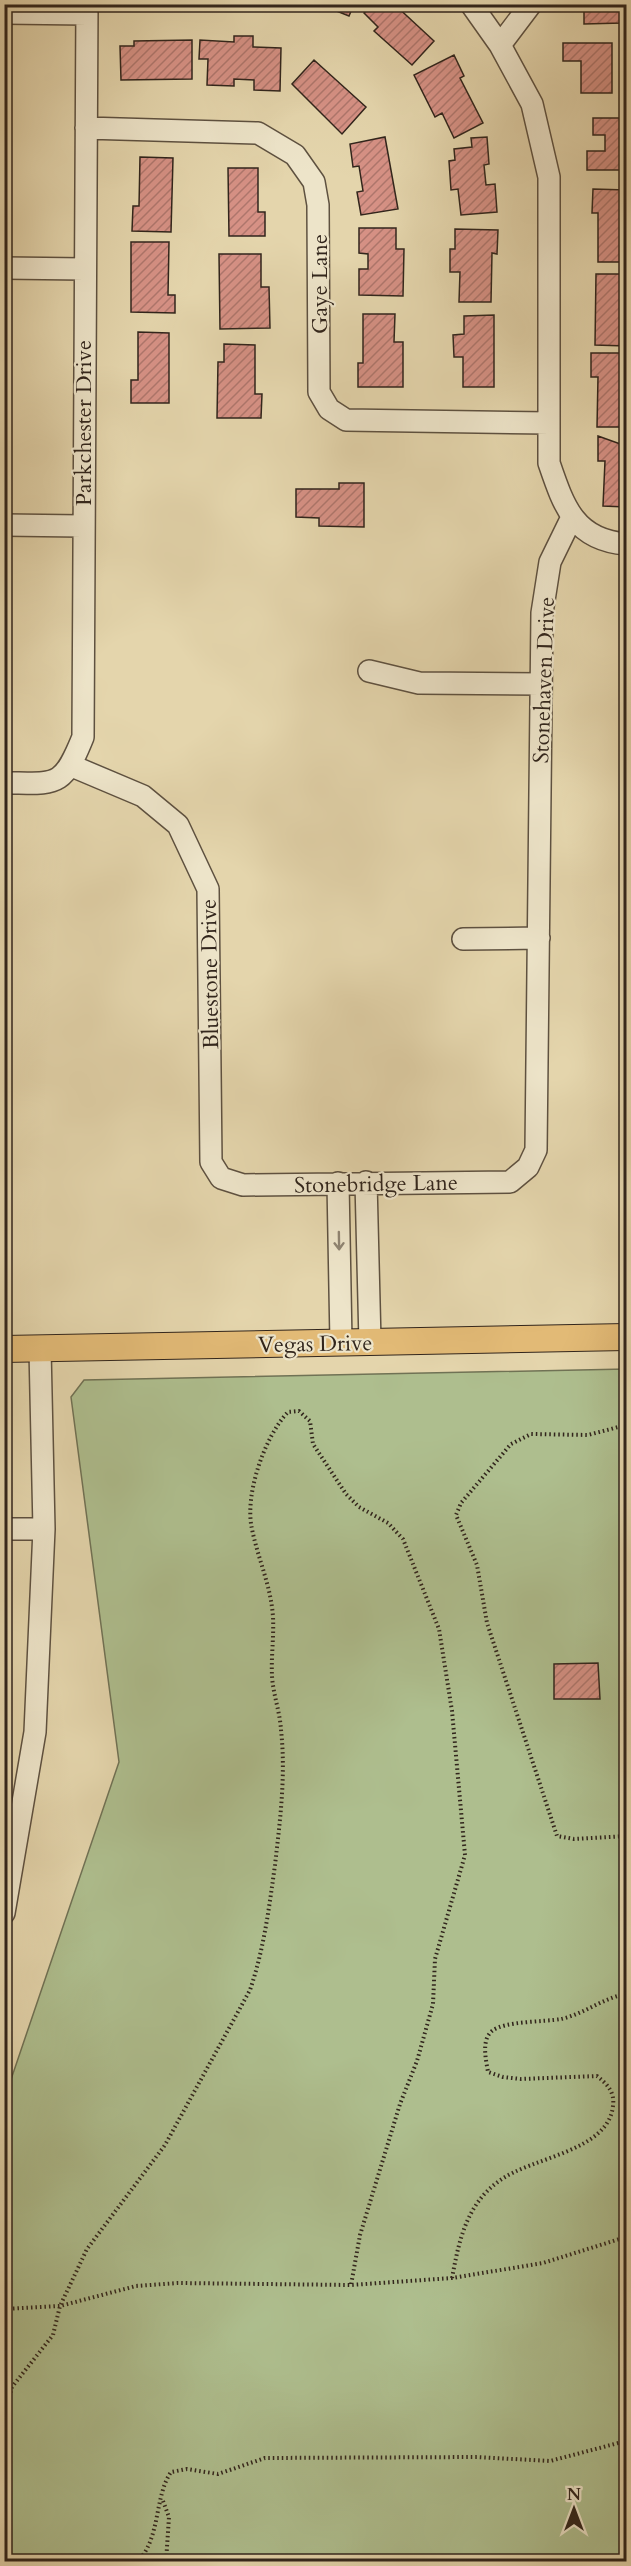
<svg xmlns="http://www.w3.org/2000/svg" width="631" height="2566" viewBox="0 0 631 2566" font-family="Cardo,serif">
  <defs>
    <pattern id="building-hatch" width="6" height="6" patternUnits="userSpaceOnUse" patternTransform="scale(1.5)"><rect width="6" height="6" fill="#d69185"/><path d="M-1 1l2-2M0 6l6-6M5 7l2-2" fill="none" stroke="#ae766c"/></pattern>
  </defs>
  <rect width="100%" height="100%" fill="#e4d5ac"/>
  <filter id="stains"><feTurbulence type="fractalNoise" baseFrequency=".00333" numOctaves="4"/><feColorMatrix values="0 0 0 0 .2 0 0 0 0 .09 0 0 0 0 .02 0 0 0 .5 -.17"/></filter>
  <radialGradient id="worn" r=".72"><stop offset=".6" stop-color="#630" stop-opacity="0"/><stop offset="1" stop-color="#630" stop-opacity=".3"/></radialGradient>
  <path fill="#aebe8e" stroke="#707255" stroke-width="1.5" d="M626,1369V2561L5,2562V2097L119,1762L71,1397L84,1380Z"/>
  <path fill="url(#building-hatch)" stroke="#31251c" stroke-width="1.5" d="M135,4H173V7L135,6Z
    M309,4H354L349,16L324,6L322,10Z
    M372,4H394L434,41L412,65L374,31L378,27L364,13Z
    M584,4H626V6H622V23L584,24Z
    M234,36H253V47L281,48L280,91L254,90V80L234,79V86L207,85L208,59H199L200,40L234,42Z
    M192,40V79L121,80L120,46H134V41Z
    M563,43H612V93H581V61H563Z
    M454,55L464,76L460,78L483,123L454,138L442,113L435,117L414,75Z
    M314,60L366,107L342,134L292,84Z
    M593,118H626V170H587V151H605V135H593Z
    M385,137L398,209L361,215L357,192L363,191L359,166L353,167L350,144Z
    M487,137L489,164L484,165L486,185L495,184L497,212L461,215L458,189L451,190L449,161L455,160L454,149L472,147L471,138Z
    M140,157L173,158L171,232L132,231L133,206H139Z
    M228,168H258V212H265V236H229Z
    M593,189L626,190V262H598V213H592Z
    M359,228H396V249H404L403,296L359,295V269H368V254L359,253Z
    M455,229L498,230L497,254L492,253L491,302H459L460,272H450V249H455Z
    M131,242H169L168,295H175V313L131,312Z
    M219,254H261V287H269L270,328L220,329Z
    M596,274H626V346L595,345Z
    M363,314H395L394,342H403V387H358V363H363Z
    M494,315V387H463V357H454L453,335L464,334V316Z
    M138,332L169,333V403H131V380H138Z
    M224,344L255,345V394H262L261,418H217L218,362H224Z
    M591,353H626V427H597L598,377H591Z
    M598,436L626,446V507L603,506L605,461H598Z
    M339,483H364V527L319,526V518L296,517V489H339Z
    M598,1663L600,1699H554V1664Z"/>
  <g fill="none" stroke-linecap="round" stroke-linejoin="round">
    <defs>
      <path id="minor" d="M471,4L500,45L532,104L549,177V463C564,507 575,540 626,544
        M4,13L87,14
        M500,45L531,4
        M86,128L258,133L295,155L314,182L318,205L319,392L329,409L346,420L549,423
        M4,268L84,269
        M4,525L82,526
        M369,671L419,683L541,684
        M72,766L143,796L178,825L208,889L211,1162L221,1178L243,1185L510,1182L528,1167L536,1150L542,613L550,562L572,517
        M4,783C57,783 62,789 83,737L87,4
        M463,939L539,938
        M366,1182L370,1342
        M338,1183L341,1342
        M4,1529H44L40,1349
        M4,1913L35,1732L44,1529"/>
      <path id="major" d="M4,1349L626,1337"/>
    </defs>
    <use href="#minor" stroke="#5e5140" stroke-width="24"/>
    <use href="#major" stroke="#31251c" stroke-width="28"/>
    <path stroke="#31251c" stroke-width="4" stroke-dasharray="1.5 3" stroke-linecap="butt" d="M626,1425L588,1435L531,1434L511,1444L461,1503L456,1515L477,1565L487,1623L557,1836L574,1839L626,1836
      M452,2278C459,2241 466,2205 499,2181C531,2157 608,2152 613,2106C615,2092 607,2084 597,2076L521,2079L503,2077L488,2072C486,2060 481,2040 492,2031C504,2021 544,2022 561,2019C584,2014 603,1998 626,1994
      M4,2309L60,2306L136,2286L178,2283L351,2285L452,2278L543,2263L626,2237
      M4,2414L12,2387L53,2335L60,2306L87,2249L165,2145L250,1990C264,1949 269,1908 275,1865C280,1821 286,1775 281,1730C280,1712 273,1694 272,1676C271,1657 274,1637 273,1617C271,1586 258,1559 252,1529C244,1495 265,1436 288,1412L299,1411L310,1421L313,1444L346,1494L359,1507L388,1523L403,1539L439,1629L452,1711L465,1855L435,1959L433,2004L417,2061L400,2104L360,2235L351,2285
      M163,2501L169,2517L166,2562
      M4,2560L8,2562
      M137,2562C161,2539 154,2497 171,2472L187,2469L218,2474L265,2458L477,2457L550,2461L626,2441"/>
    <use href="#minor" stroke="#ede4c9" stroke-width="21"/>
    <use href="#major" stroke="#e2ba76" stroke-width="26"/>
  </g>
  <defs><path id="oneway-shaft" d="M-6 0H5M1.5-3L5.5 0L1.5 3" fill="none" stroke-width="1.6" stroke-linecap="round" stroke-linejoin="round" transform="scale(1.5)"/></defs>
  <use stroke="#8f8472" href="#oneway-shaft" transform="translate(339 1241) rotate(89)"/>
  <g text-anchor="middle" stroke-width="4.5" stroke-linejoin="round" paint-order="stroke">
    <g font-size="22" fill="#31251c" stroke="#ede4c9">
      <text transform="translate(319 284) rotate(-90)" y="8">Gaye Lane</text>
      <text transform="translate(83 423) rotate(-90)" y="8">Parkchester Drive</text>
      <text transform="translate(543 680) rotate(-88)" y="8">Stonehaven Drive</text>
      <text transform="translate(209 974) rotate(-91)" y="8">Bluestone Drive</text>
      <text transform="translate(376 1183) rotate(-1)" y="8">Stonebridge Lane</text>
      <text transform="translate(315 1343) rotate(-1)" y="8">Vegas Drive</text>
    </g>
  </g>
  <rect width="631" height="2566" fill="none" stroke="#e4d5ac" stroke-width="24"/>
  <rect x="6" y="6" width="619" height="2554" fill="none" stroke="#31251c" stroke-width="3"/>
  <rect x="12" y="12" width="607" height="2542" fill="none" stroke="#31251c" stroke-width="1.5"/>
  <g transform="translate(574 2509)" stroke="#ede4c9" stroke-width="4.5" paint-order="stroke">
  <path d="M0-4.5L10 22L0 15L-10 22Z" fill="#31251c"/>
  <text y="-9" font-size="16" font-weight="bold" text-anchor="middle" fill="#31251c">N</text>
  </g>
  <rect width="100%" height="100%" filter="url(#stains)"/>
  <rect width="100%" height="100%" fill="url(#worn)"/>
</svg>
